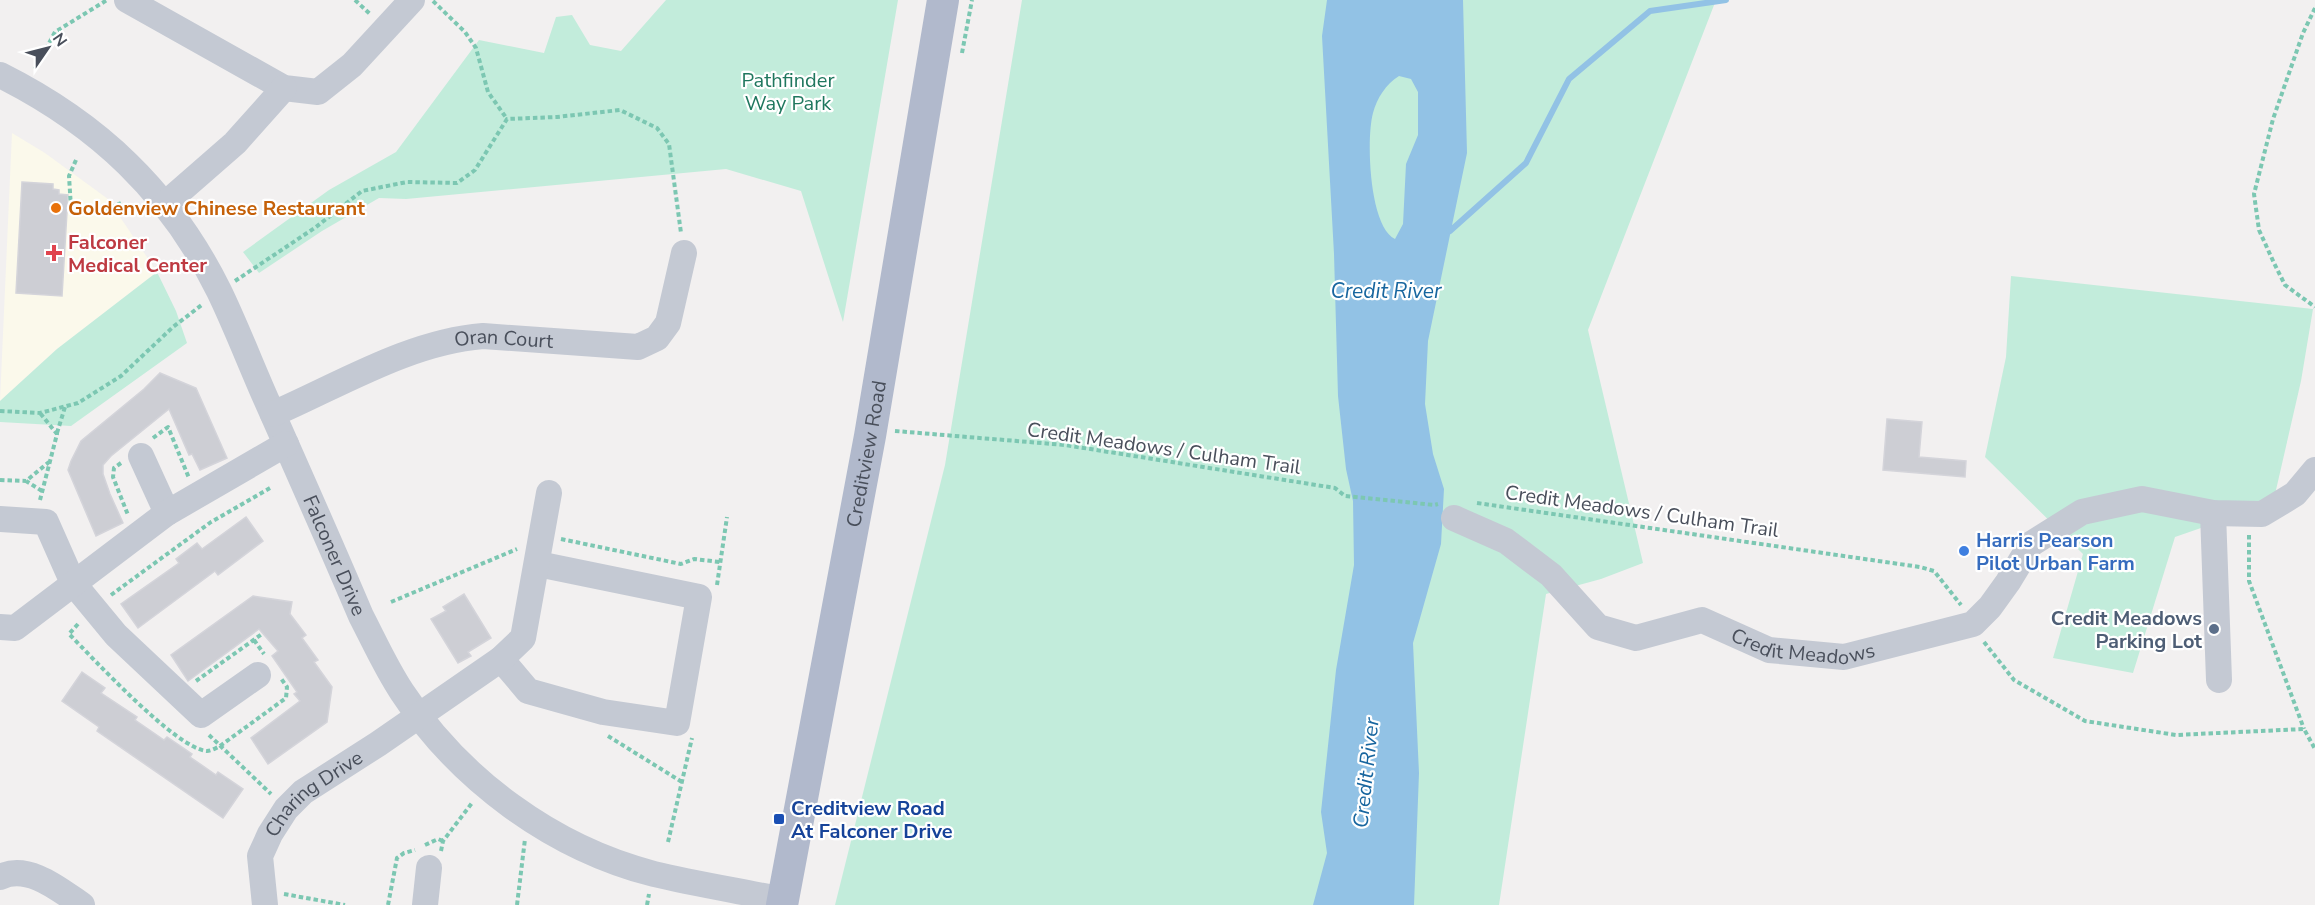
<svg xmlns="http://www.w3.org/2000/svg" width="2315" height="905" viewBox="0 0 2315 905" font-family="'Nunito Sans',sans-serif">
  <rect width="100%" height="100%" fill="#f2f0f0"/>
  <path fill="#fbf9eb" d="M12,133L45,153L108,199L157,272L57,349L0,401Z"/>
  <path fill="#c2ecdb" d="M666,0H898L843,322L801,191L726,169L406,199L379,198L322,231L259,273L243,252L329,190L396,152L479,40L544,53L556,17L572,15L590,45L621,51Z
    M1022,0H1716L1588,330L1643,563L1601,579L1546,594L1499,905H835L945,465Z
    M157,272L176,311L187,343L71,426L0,422V401L57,349Z
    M2011,276L2313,309L2301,381L2273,503L2175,537L2133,673L2053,658L2083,554L1985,457L2006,357Z"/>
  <path fill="#92c2e5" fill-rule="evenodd" d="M1327,0H1463L1467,153L1428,341L1425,404L1433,454L1444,489L1441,544L1413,643L1419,773L1414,905H1313L1327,853L1321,812L1336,670L1354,565L1353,501L1346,469L1338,396L1334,254L1322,36ZM1399,76L1411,79L1418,92V135L1406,164L1403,224L1395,239C1369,227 1366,138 1373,113C1377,98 1386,84 1399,76Z"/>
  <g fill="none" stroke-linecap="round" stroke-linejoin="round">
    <path stroke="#92c2e5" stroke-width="6" d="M1450,231L1526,163L1569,79L1650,11L1726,0"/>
  </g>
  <path fill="#cdced4" stroke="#d4d4da" stroke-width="1.5" d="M22,182L53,184V189L59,190V194L68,195L62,296L16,293Z
    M160,373L196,388L227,458L200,470L192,454L189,455L169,409L111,456L103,465V474L110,494L123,523L96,536L68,470L71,461L81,441L144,389Z
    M1887,419L1922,422L1919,457L1966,461L1965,477L1883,470Z
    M246,517L263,541L218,575L215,571L138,628L121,604L179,563L176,559L197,543L202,549Z
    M464,594L491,638L468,652L471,656L458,663L431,619L446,611L443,607Z
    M253,596L292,602L290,614L306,635L302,638L318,660L314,662L332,687L327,722L268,764L251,738L300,701L294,694L297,692L272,656L278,651L259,629L188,681L171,655Z
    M82,672L105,688L101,693L137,717L135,720L164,740L167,737L192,754L190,757L216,775L218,772L243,789L223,818L97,731L99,727L62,701Z"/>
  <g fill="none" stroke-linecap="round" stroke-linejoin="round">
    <path stroke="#7cc7b2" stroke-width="4" stroke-dasharray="4.5 3" stroke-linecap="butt" d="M355,0L370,14
      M433,1L465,32L476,48L488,92L507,119
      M2315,8L2303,33L2273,119L2254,194L2259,230L2274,263L2285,285L2315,307
      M962,53L972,0
      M35,69L55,32L107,0
      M76,160L69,176L71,208L105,210L121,203
      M235,281L316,227L362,191L407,182L457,183L475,170L507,119L557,117L620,110L657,128L669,144L681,233
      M0,411L40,413L78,403L121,376L173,327L203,304
      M895,431L1065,445L1335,488L1345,496L1434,505L1438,504
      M57,433L65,407
      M153,438L168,427L189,478
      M121,463L114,468L113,477L128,515
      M0,480L26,481
      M42,491L26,481L49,462
      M40,500L57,434L40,413
      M1477,503L1920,567L1934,571L1961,605
      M2249,535V581L2304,729
      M561,539L681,564L694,559L720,562
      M717,585L727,517
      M111,595L211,522L270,488
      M391,602L517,549
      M78,624L69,634C93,658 176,749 207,751C211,751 216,748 220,746L286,698L287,687L280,677
      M254,640L264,654
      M1984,642L2014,680L2085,721L2176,735L2304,729L2315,749
      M196,681L262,634
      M209,735L271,794
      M608,736L682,782
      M668,842L692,738
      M425,845L438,839L443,841
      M441,851L443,841L472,803
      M284,894L345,905
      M388,905L397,858L404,853L415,850
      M517,905L525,839
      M647,905L649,894"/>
    <g stroke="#c4c9d3" stroke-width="26">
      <path d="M127,0L284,88L318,92L352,65L412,0"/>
      <path id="s1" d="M0,75C98,124 170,192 219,291C236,326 250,363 266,399C298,471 330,543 361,616C374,641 386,668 402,692C459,779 552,848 654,874C696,884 740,891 783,900"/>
      <path d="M164,205L235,143L284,88"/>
      <path id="s2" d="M273,414C340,385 409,342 483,336L638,347L657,338L668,323L684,253"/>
      <path d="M141,456L167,513"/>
      <path d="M2213,513L2219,680"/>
      <path id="s3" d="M1454,518L1506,541L1551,575L1598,627L1636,638L1702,620L1769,650L1844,657L1973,624L1990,607L2008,582L2031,544L2082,512L2142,499L2213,513L2262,514L2295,494L2315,470"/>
      <path d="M0,519L46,522L73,583L116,635L201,715L258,675"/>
      <path d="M0,627L15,628L167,513L286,444"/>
      <path d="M501,659L528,691L603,712L677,723L699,597L538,564"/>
      <path d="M0,877C28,863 60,890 82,905"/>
      <path id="s4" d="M265,905L260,856L270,834L286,809L303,792L378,744L501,659L523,638L549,493"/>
      <path d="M425,905L429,868"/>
    </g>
    <path stroke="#b1b9cc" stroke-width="32" id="s5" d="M782,905L870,436L943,0"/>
  </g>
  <circle fill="#e8710a" stroke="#fff" stroke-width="2" cx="56" cy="208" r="6"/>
  <path fill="#e0444e" stroke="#fff" stroke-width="2" d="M51 244h6v6h6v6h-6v6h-6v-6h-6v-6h6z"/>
  <circle fill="#3f7fe0" stroke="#fff" stroke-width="2" cx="1964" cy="551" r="6"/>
  <circle fill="#5c6f8a" stroke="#fff" stroke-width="2" cx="2214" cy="629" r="6"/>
  <rect fill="#1a4fb4" stroke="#fff" stroke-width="2" x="773" y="813" width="12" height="12" rx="3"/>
  <g text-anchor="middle" stroke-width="4.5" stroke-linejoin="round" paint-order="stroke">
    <g font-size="20" fill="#1f775e" stroke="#fff">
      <text x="788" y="87">Pathfinder<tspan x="788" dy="23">Way Park</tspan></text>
    </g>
    <g font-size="20" font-weight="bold" fill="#c56008" stroke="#fff" text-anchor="start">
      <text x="68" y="215">Goldenview Chinese Restaurant</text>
    </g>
    <g font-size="20" font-weight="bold" fill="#be3a42" stroke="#fff" text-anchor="start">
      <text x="68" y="249">Falconer<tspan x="68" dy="23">Medical Center</tspan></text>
    </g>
    <g font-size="20" fill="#494f5b" stroke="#fff">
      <text dy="7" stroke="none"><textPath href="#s2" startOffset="246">Oran Court</textPath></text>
      <text transform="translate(1164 448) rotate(8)" y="7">Credit Meadows / Culham Trail</text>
      <text dy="7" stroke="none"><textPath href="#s5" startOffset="459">Creditview Road</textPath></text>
      <text transform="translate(1642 511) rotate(8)" y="7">Credit Meadows / Culham Trail</text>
      <text dy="7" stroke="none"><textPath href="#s1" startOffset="602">Falconer Drive</textPath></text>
      <text dy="7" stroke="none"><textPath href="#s3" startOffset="398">Credit Meadows</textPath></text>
      <text dy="7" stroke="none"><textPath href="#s4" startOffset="134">Charing Drive</textPath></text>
    </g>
    <g font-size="20" font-weight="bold" fill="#366cbe" stroke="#fff" text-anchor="start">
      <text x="1976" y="547">Harris Pearson<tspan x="1976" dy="23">Pilot Urban Farm</tspan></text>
    </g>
    <g font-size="20" font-weight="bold" fill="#4e5e75" stroke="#fff" text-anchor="end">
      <text x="2202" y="625">Credit Meadows<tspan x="2202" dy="23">Parking Lot</tspan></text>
    </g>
    <g font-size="20" font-weight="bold" fill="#164399" stroke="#fff" text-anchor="start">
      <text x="791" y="815">Creditview Road<tspan x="791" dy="23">At Falconer Drive</tspan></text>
    </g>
    <g font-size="21" font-style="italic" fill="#18669f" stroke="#fff">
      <text x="1386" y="298">Credit River</text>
      <text transform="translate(1366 773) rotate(-84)" y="7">Credit River</text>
    </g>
  </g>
  <g transform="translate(48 48) rotate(55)" stroke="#ffffff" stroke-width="4.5" paint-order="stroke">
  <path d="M0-4.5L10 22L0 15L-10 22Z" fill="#494f5b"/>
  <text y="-9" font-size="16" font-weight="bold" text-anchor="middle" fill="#494f5b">N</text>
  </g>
</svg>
